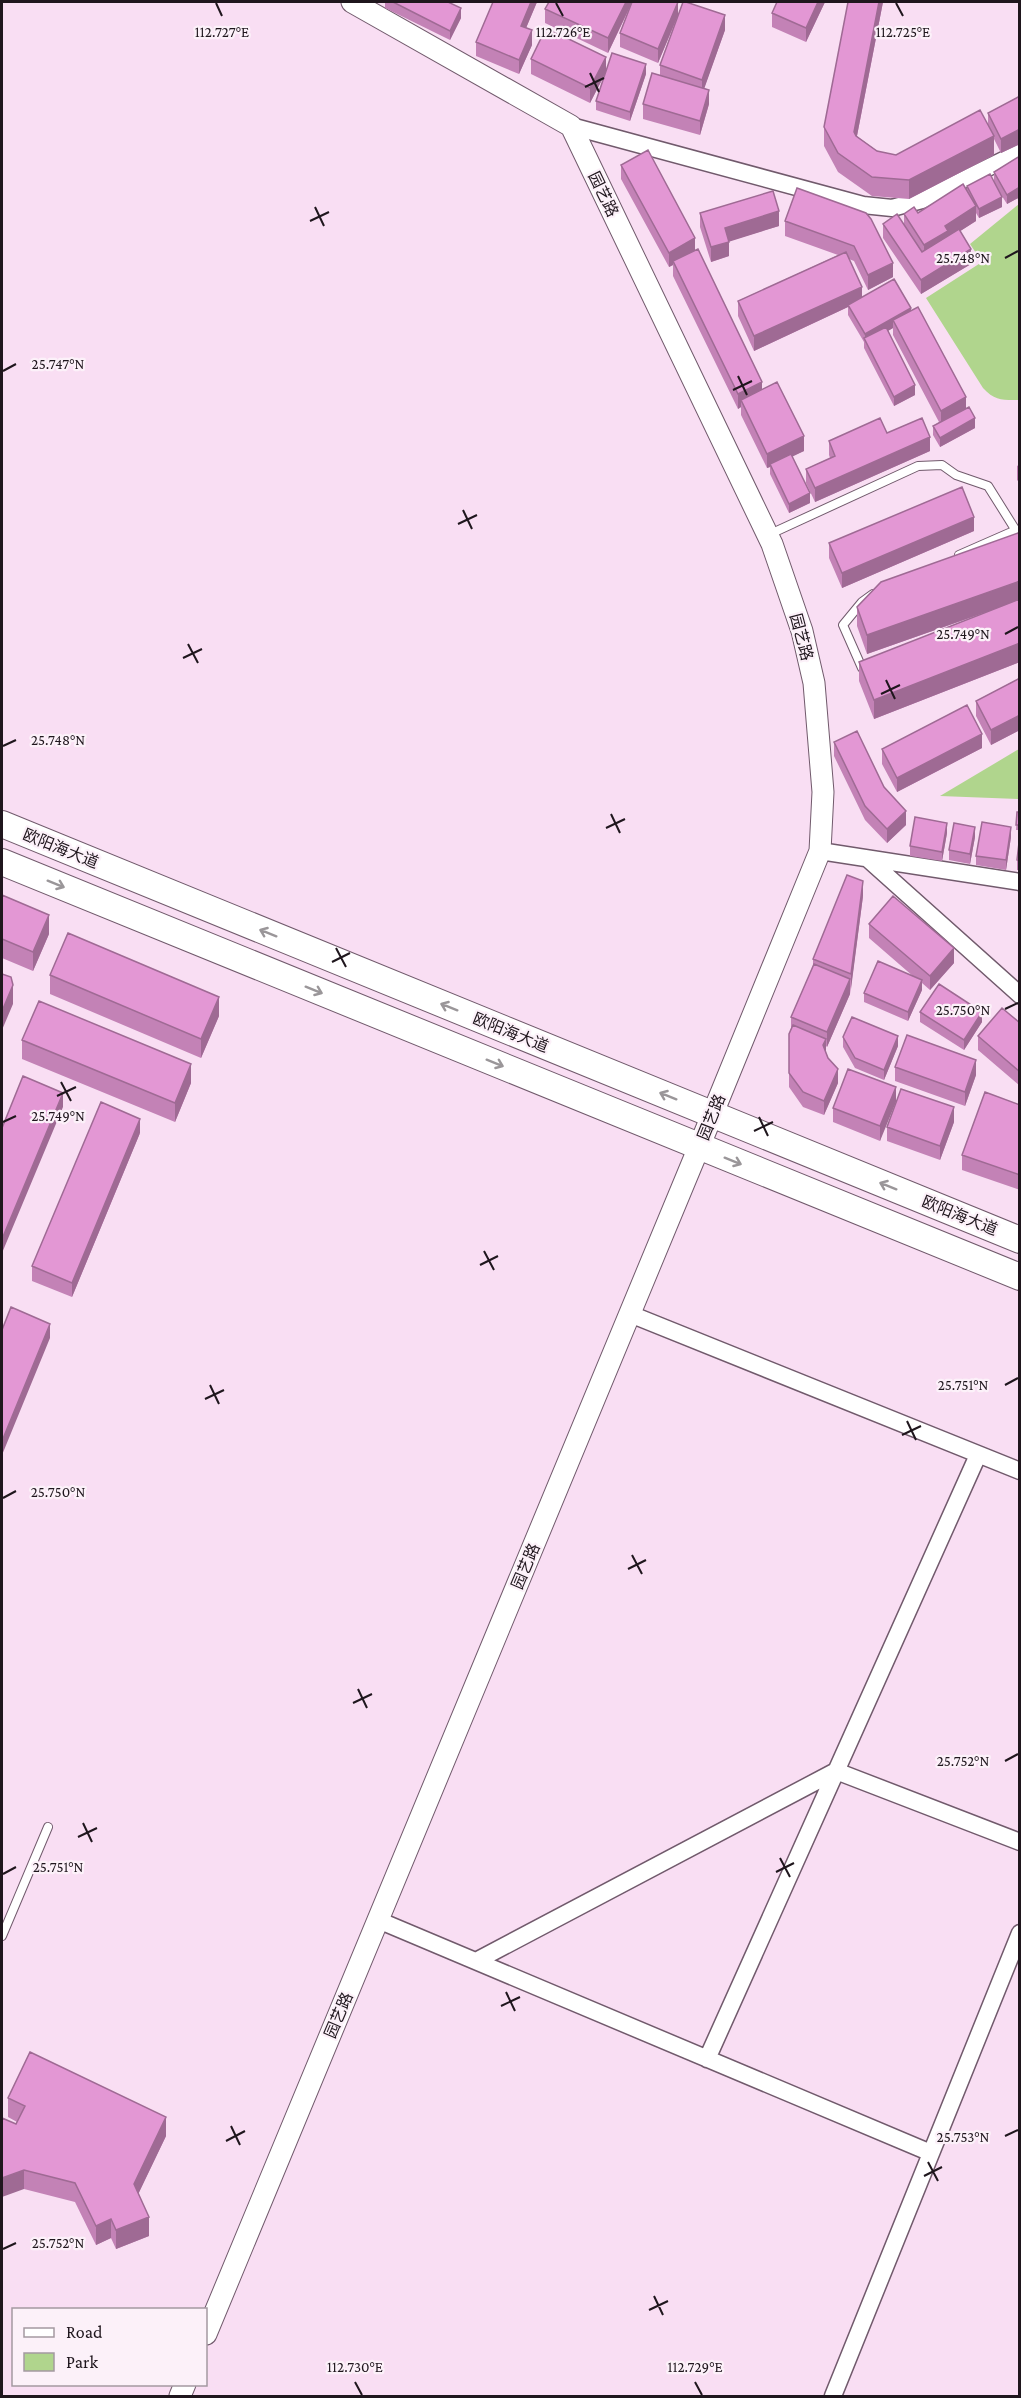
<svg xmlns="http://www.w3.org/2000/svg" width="1021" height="2398" viewBox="0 0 1021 2398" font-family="'Crimson Pro','Noto Sans SC',serif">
  <rect width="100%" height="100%" fill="#f9def3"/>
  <path fill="#b0d58d" d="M1019,204V400C1003,400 995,401 983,388L926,298L982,262L970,244Z
    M1019,749V799L940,796Z"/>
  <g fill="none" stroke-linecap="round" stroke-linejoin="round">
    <defs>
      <path id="service" d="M768,535L918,466L942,465L956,475L988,486L1020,537
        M959,555L1016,530
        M866,666L862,668L843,625L862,602L873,594
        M2,1936L48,1827"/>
      <path id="minor" d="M571,126L863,205L892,208L922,200L1020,152
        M820,851L1020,882
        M868,859L1020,995
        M630,1314L1020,1471
        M378,1920L931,2153
        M476,1961L836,1771L1020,1842
        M707,2059L978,1455
        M833,2396L1020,1933"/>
      <path id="tertiary" d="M206,2334L699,1147L820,851L823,792L814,683L802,631L772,544L571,126L352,2
        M180,2396L185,2384"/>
      <path id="primary" d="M2,824L1020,1240
        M2,862L1020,1277"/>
    </defs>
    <use href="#service" stroke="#715a6c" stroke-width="10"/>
    <use href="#minor" stroke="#715a6c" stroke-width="19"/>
    <use href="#tertiary" stroke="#715a6c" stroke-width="23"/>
    <use href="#primary" stroke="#715a6c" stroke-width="28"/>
    <use href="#service" stroke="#fff" stroke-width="8"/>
    <use href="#minor" stroke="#fff" stroke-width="16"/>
    <use href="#tertiary" stroke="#fff" stroke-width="21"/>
    <use href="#primary" stroke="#fff" stroke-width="26"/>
  </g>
  <path fill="#c382b6" d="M385,2H448L461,18L450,40L385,8Z
    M537,2L526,28L532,45L519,74L476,56V42Z
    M549,2H678V15L683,2H686L725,15V30L704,88L709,90V104L700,135L643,119V104L652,73L660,75V65L678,16L658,63L620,47V33L632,3L608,53L545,23V9Z
    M777,2H825L806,42L772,27V13Z
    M848,2H883L857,136L877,151L896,155L988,124V113L1020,96V144L1001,153L994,139V155L909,199L872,196L838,172L824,146V127Z
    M531,59L606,71L646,74L630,121L596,110V101L606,72L590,103L531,74Z
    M1020,156V197L1007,204L995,185L1002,207L979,218L976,213V221L960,231L971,264L921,294L883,238V224L904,225V214L918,213L967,192V186L994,181V172Z
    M621,165L695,251L762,390L804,451L792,456L810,503L789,513L770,474V467L767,468L741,415V407L738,409L673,276V265L669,267L621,179Z
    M797,188L893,277L868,290L854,261L849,259L862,298L911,311L966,409L975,428L940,447L933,435V426L939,422L893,335V328L888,331L915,395L894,406L864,348V342L848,315V307L754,351L738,316V301L838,255L785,236V221Z
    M700,213L779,226L729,241V256L711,262L700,227Z
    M887,433L930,451L815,502L806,483V469L830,458L829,455V441Z
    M1020,464V483L1017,480V466Z
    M974,531L842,588L829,558V543Z
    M1020,537V662L874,719L859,681V662L1001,607L867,654L857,626V607Z
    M1020,678V730L991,745L976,716V701Z
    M834,742L884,787L906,825L887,843L865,820L834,756Z
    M982,748L897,792L882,764V749Z
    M1017,812H1020V830H1016Z
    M947,833L942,861L910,856V846Z
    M1020,834V870H1017V860Z
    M975,837L970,864L949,860V850Z
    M1011,837L1006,870L976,865V856Z
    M2,895L49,934L33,971L2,958Z
    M863,896L850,994L827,1047L826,1046V1053L838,1083L824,1115L803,1107L789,1087V1034L791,1029V1017L813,966V959Z
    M869,924L954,963L930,990L922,983V990L908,1021L864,1002V993L914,977L869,938Z
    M50,975L219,1016L201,1058L50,994Z
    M920,1012L982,1022L964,1050L920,1022Z
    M1020,1023V1086L978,1050V1036Z
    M843,1037L898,1046L884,1080L855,1068L843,1047Z
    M22,1040L191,1083L175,1122L22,1059Z
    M895,1067L976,1075L965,1106L895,1081Z
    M896,1087L880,1141L833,1122V1108Z
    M1020,1105V1190L962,1170V1155Z
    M954,1122L940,1160L887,1141V1127Z
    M140,1133L72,1297L32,1281V1266Z
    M8,2098L166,2136L138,2194L149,2236L116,2249L111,2238L96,2245L75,2202L24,2189L16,2124L17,2122L8,2117Z"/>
  <path fill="#9f6a94" d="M531,2H537L521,40V26Z
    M626,2H632L608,53V38Z
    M678,2V15L658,63V49Z
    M818,2H825L806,42V28Z
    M879,2H883L854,151V132Z
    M461,8V18L450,40V31Z
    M725,15V30L702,95V80Z
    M532,30V45L519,74V60Z
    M606,57V72L590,103V88Z
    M646,64V74L630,121V112Z
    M709,90V104L700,135V121Z
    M1020,129V144L1001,153V139Z
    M994,136V155L909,199V180Z
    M1020,187V197L1007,204V195Z
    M1002,197V207L979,218V209Z
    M976,206V221L948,239L924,260V245L945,226Z
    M779,211V226L725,243V228Z
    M695,238V253L673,261V265L669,267V253Z
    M729,242V256L711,262V247Z
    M971,249V264L921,294V280Z
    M893,263V277L868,290V275Z
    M862,287V301L848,305V307L754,351V336Z
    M911,308V318L893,320V328L866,343L865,340V334Z
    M762,382V397L741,400V407L738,409V394Z
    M915,385V395L894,406V397Z
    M966,397V412L941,425V411Z
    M975,418V428L940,447V438Z
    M804,436V451L771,467L770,464V467L767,468V454Z
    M930,437V451L815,502V488Z
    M810,493V503L789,513V504Z
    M974,517V531L842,588V573Z
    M1020,581V600L867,654V635Z
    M1020,643V662L874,719V700Z
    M1020,715V730L991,745V730Z
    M982,734V748L897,792V778Z
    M906,811V825L887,843V829Z
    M947,823V833L942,861V852Z
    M975,827V837L970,864V854Z
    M1011,827V837L1006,870V860Z
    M863,881V896L851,989V974Z
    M49,915V934L33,971V952Z
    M954,948V963L930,990V976Z
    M850,979V994L827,1047V1032Z
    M922,980V990L908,1021V1012Z
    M13,985V1004L2,1030V1011Z
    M219,997V1016L201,1058V1039Z
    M982,1012V1022L964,1050V1040Z
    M898,1036V1046L884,1080V1070Z
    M826,1039V1053L823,1045Z
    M976,1060V1075L965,1106V1092Z
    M191,1064V1083L175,1122V1103Z
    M838,1069V1083L824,1115V1101Z
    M896,1087V1102L880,1141V1126Z
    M63,1093V1107L2,1253V1239Z
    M954,1107V1122L940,1160V1146Z
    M140,1119V1133L72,1297V1283Z
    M50,1324V1338L2,1455V1441Z
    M166,2117V2136L134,2203V2184Z
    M24,2170V2189L2,2197V2178Z
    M149,2217V2236L116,2249V2230Z
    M111,2219V2238L96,2245V2226Z"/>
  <path fill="#e397d4" stroke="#9f6a94" stroke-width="1.5" d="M393,2H448L461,8L450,31Z
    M493,2H531L521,26L532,30L519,60L476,42Z
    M549,2H626L608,38L545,9Z
    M632,2H678L658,49L620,33Z
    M683,2H686L725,15L702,80L660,65Z
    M777,2H818L806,28L772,13Z
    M848,2H879L854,132L856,136L877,151L896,155L980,110L994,136L909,180L872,177L838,153L824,127Z
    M546,28L606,57L590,88L531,59Z
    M612,53L646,64L630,112L596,101Z
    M652,73L709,90L700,121L643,104Z
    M1020,96V129L1001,139L988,113Z
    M648,150L695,238L669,253L621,165Z
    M1020,156V187L1007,195L994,172Z
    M990,174L1002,197L979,209L967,186Z
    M963,184L976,206L945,226L948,231L924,245L904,214L914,207L918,213Z
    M797,188L866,213L871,219L893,263L868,275L854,246L785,221Z
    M773,191L779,211L725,228L729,242L711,247L700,213Z
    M897,214L922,252L959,229L971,249L921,280L883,224Z
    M698,249L762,382L738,394L673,261Z
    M846,252L862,287L754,336L738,301Z
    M894,279L911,308L865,334L848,305Z
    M918,307L966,397L941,411L893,320Z
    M886,327L915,385L894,397L864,338Z
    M777,382L804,436L767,454L741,400Z
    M969,407L975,418L940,438L933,426Z
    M880,418L887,433L922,418L930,437L815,488L806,469L835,456L829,441Z
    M791,454L810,493L789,504L770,464Z
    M962,487L974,517L842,573L829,543Z
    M1018,533L1020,537V581L867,635L857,607L881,582Z
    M1020,599V643L874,700L859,662Z
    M1020,678V715L991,730L976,701Z
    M967,705L982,734L897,778L882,749Z
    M857,731L884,787L906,811L887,829L865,806L834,742Z
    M1017,812H1020V825H1016Z
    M915,817L947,823L942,852L910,846Z
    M982,822L1011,827L1006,860L976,856Z
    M954,823L975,827L970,854L949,850Z
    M1020,834V861L1017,860Z
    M847,875L863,881L851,974L813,959Z
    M2,895L49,915L33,952L2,939Z
    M893,896L954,948L930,976L869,924Z
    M68,933L219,997L201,1039L50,975Z
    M878,961L922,980L908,1012L864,993Z
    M814,964L850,979L827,1032L791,1017Z
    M2,974L11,977L13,985L2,1011Z
    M939,984L982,1012L964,1040L920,1012Z
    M39,1001L191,1064L175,1103L22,1040Z
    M1002,1008L1020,1023V1072L978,1036Z
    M852,1017L898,1036L884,1070L855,1058L843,1037Z
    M793,1025L826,1039L823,1045L828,1058L838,1069L824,1101L803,1092L789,1073V1034Z
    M907,1035L976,1060L965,1092L895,1067Z
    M848,1069L896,1087L880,1126L833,1108Z
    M23,1076L63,1093L2,1239V1128Z
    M901,1089L954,1107L940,1146L887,1127Z
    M985,1092L1020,1105V1175L962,1155Z
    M101,1102L140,1119L72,1283L32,1266Z
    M11,1307L50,1324L2,1441V1330Z
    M30,2052L166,2117L134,2184L149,2217L116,2230L111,2219L96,2226L75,2183L24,2170L2,2178V2118L16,2124L25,2106L8,2098Z"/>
  <defs><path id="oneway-shaft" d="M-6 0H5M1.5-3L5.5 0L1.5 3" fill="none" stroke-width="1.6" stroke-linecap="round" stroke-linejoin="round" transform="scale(1.5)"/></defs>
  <g stroke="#9a9699">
    <use href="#oneway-shaft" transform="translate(56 884) rotate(22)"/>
    <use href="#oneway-shaft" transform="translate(268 933) rotate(-158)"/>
    <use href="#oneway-shaft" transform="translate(314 990) rotate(22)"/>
    <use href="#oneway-shaft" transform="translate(449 1007) rotate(-158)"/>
    <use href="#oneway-shaft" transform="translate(495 1063) rotate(22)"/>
    <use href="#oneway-shaft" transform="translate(668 1096) rotate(-158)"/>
    <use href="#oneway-shaft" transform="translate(733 1161) rotate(22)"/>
    <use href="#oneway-shaft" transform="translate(888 1186) rotate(-158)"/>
  </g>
  <path fill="none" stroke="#1f161d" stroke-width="2" d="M216,3L222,16M556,3L563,16M896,3L903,16M590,73L599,92M585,87L604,78M315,207L324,226M310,221L329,212M1005,258L1018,251M3,371L16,364M738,376L747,395M733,390L752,381M463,510L472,529M458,524L477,515M1005,634L1018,627M188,644L198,663M183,658L202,649M886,680L895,699M881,694L900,685M3,746L16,740M611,814L620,833M606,828L625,819M336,948L346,967M332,962L350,953M1005,1009L1018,1003M61,1082L71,1101M57,1096L76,1087M759,1117L768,1136M3,1122L16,1116M754,1131L773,1122M484,1251L494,1270M480,1265L498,1256M210,1385L219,1404M1005,1385L1018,1378M205,1399L224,1390M907,1421L916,1440M902,1435L921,1426M3,1498L16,1491M632,1555L642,1574M628,1569L646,1560M358,1689L367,1708M353,1703L372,1694M1005,1761L1018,1754M83,1823L92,1842M78,1837L97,1828M780,1858L790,1877M776,1872L794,1863M3,1874L16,1867M506,1992L515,2011M501,2006L520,1997M231,2126L240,2145M1005,2136L1018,2130M226,2141L245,2131M928,2162L938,2181M924,2176L942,2167M3,2249L16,2243M654,2296L663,2315M649,2310L668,2301M355,2382L362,2395M695,2382L702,2395"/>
  <g text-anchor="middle" stroke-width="4.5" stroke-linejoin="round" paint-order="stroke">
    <g font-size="16" fill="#1f161d" stroke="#fcf1f9">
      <text transform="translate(604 194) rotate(64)" y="6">园艺路</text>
      <text transform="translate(802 637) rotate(75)" y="6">园艺路</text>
      <text transform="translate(61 848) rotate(22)" y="6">欧阳海大道</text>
      <text transform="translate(511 1032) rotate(22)" y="6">欧阳海大道</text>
      <text transform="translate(711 1117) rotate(-68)" y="6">园艺路</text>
      <text transform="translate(960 1215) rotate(22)" y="6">欧阳海大道</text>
      <text transform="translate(525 1566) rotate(-67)" y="6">园艺路</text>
      <text transform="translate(338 2015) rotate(-67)" y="6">园艺路</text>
    </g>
  </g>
  <g font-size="15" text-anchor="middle" fill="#1f161d" stroke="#fcf1f9" stroke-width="4.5" stroke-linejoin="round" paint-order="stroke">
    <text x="563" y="37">112.726°E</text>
    <text x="903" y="37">112.725°E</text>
    <text x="222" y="37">112.727°E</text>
    <text x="963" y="263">25.748°N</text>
    <text x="58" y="369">25.747°N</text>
    <text x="963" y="639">25.749°N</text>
    <text x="58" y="745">25.748°N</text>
    <text x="963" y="1015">25.750°N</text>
    <text x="58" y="1121">25.749°N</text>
    <text x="963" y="1390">25.751°N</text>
    <text x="58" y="1497">25.750°N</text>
    <text x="963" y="1766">25.752°N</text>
    <text x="58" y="1872">25.751°N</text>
    <text x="963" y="2142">25.753°N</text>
    <text x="58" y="2248">25.752°N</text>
    <text x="355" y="2372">112.730°E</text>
    <text x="695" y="2372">112.729°E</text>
  </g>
  <rect width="1021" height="2398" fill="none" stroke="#1f161d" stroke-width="6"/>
  <rect x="12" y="2308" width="195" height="78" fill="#fcf1f9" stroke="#a499a1" stroke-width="1.5"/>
  <rect x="24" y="2328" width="30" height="9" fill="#ffffff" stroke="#a499a1" stroke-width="1.5"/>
  <text x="66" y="2338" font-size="18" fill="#1f161d">Road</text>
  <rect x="24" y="2353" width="30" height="18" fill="#b0d58d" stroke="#a499a1" stroke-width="1.5"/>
  <text x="66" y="2368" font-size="18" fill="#1f161d">Park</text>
</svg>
